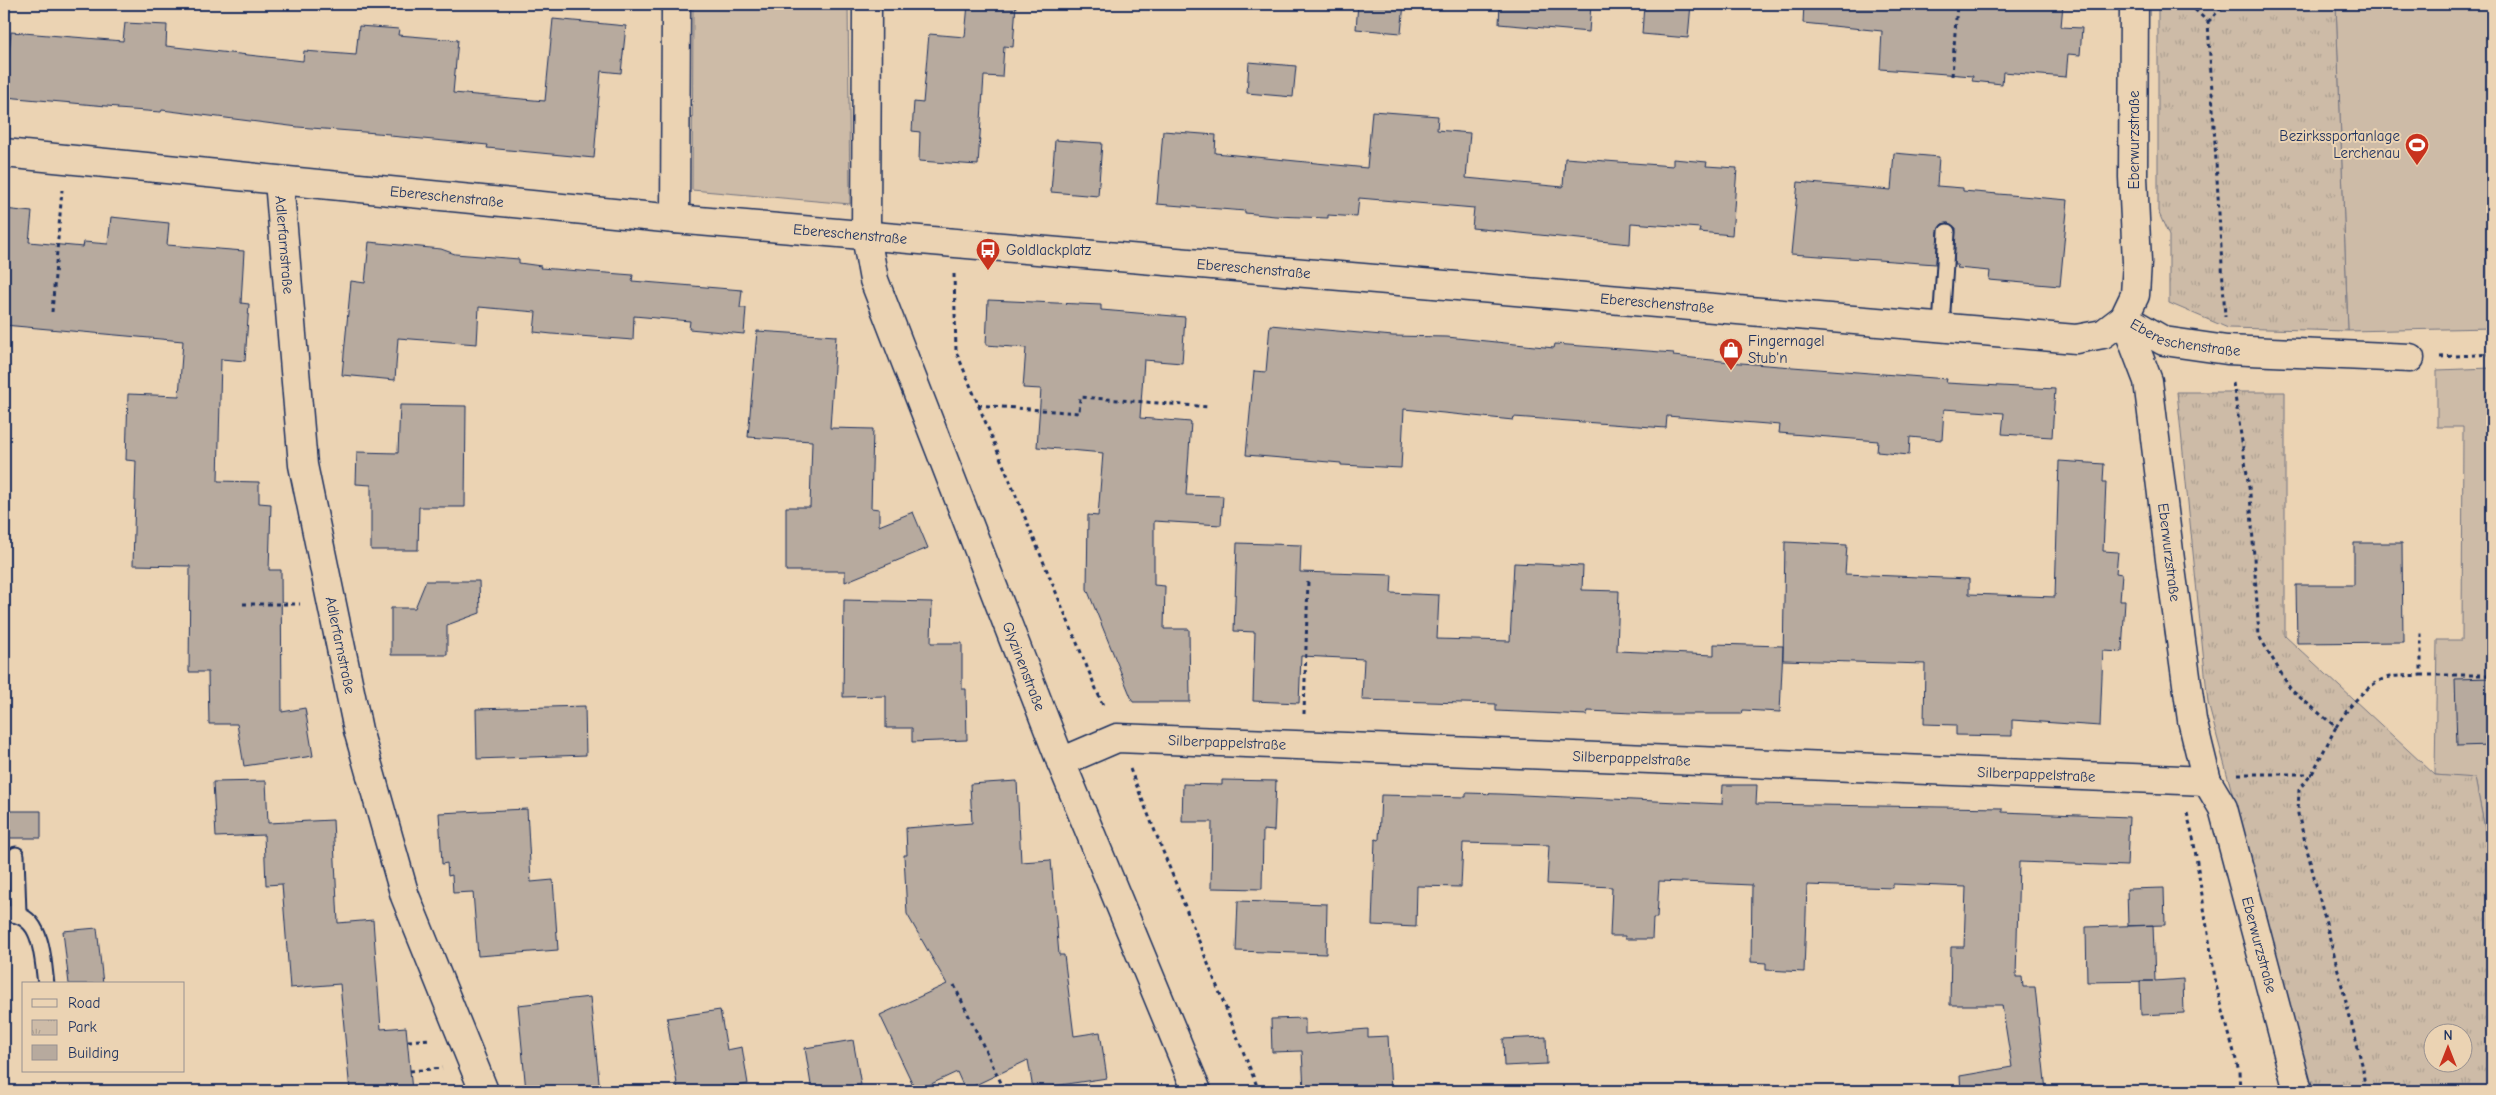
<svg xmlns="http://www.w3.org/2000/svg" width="2496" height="1095" viewBox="0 0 2496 1095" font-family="'Comic Neue',sans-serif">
  <defs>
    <pattern id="park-tufts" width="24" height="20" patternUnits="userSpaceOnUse" patternTransform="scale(1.25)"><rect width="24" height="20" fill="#cdbba7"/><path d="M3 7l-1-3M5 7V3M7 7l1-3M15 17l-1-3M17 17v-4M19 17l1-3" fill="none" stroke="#afa192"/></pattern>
  </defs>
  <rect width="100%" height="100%" fill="#ebd3b3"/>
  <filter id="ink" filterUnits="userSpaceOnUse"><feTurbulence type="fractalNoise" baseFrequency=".02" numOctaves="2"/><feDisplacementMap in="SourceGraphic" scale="10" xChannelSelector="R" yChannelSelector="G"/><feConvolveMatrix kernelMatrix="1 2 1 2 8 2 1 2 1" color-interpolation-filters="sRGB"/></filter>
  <g filter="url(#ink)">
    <path fill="#cdbba7" stroke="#747582" d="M693,4H848L850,204L692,190Z
      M2336,4H2492V328L2348,331Z
      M2492,368V865L2475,779L2435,775L2437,640H2462L2463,427H2437V370Z"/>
    <path fill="url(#park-tufts)" stroke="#747582" fill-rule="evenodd" d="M2158,4H2336L2348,331L2228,328L2169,303V236L2158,211Z
      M2177,392H2285V636L2435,775L2475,778L2492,865V1091H2312L2208,703ZM2434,1032H2464V1062H2434Z"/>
    <path fill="#b7aa9e" stroke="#1b2f5e" d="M968,4H1016L1013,47L1004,46L1002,77L984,76L978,165L919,161L920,132L912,131L914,102L923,103L929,34L965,37Z
      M1358,4H1404L1401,33L1356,29Z
      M1500,4H1591L1589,32L1499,24Z
      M1644,4H1691L1688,38L1642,34Z
      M1804,4H2063L2061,27L2082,28L2080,55L2068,54L2066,77L2003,72L2002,84L1972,81L1973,76L1880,69L1882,31L1803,23Z
      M553,19L626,26L621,73L601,71L594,158L487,148L488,145L390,136V134L298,127L162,110L161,112L117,109L118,107L5,97L11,32L123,41L125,23L167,25L166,46L303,61L304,51L356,55L359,26L399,29L398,35L458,40L453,93L545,101Z
      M1249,62L1296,66L1293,97L1247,93Z
      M1372,111L1438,116L1437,130L1470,133L1466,178L1563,187L1565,158L1673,166V159L1707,162L1706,166L1737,168L1732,235L1699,232L1700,228L1631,223L1630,244L1559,237L1472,228L1474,208L1359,198L1357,217L1328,215V218L1275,216L1245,213V211L1157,204L1163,131L1216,135L1215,153L1367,168Z
      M1055,140L1102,143L1098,196L1051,192Z
      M1894,153L1939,157L1937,186L1963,188V191L2068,200L2060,286L1989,280L1990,271L1957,268L1958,265H1954L1956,228L1948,223L1942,224L1938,231L1936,264L1791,254L1798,182L1891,190Z
      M4,209L32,212L29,242L83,247L84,242L108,244L111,217L169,223L167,245L244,251L241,303L249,304L245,361L221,359L218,481L259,482V503L271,504L269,570H281L282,712L305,708L313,756L244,766L237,724H209L208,672H189L190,566L133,565L136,461L126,460L128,394L179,396L183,341L4,325Z
      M369,242L441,249L455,254L519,259V263L541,266L540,268L633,275L632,281L742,290L740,308H746L744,334L689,329L690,321L634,316L633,340L552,334L534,332L536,312L479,307L477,344L398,338L395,380L342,375L351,281L365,283Z
      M988,300L1101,305V310L1185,317L1182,363L1144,360L1140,418L1191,422L1186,495L1223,496L1221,525L1154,521V585L1165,586L1164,629H1189L1190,702H1133L1087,589L1088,515L1098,516L1103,453L1037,447L1041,389L1023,388L1026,348L986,345Z
      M1270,325L1393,336L1447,337L1554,348L1555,344L1674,353L1673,356L1741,363L1947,379L1946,383L2055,389L2052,437L2002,434L2004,413L1944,409L1942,440L1910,437L1909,455L1877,452L1878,441L1779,433L1780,425L1667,416L1666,428L1514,417L1513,420L1404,409L1401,468L1341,465V463L1246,455L1254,371L1266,372Z
      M757,331L836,336L830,428L873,429L871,508L879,509V526L913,512L928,548L845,582V571H786V507H810L812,441L748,437Z
      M400,405L466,406L465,507H419L418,550H371V485L356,484L357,452L398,453Z
      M2059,461L2104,464L2103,482H2106L2103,551L2118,552L2116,573L2122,574L2120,601H2125L2122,652L2103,651L2100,726L2012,720V736L1956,735V725L1924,724L1925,664L1783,660L1785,542L1847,545L1845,574L1969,579V594L2055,597Z
      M1237,543L1301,545L1300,572L1392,575L1391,593L1439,595L1437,639L1510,641L1514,563L1583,566L1582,590L1619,591L1617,651L1714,655V644L1783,646L1780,712L1743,710L1742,714H1656L1588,711L1587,715L1496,711V704L1362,700L1364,659L1301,656L1299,703L1253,701L1255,632L1234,631Z
      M2354,543H2402L2403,642L2297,643L2296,585H2354Z
      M426,581H479L480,613L447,625V655H391V608H415Z
      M844,600L932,602L931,643H962V689H966L967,740L912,742V728H886V696L843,697Z
      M2492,678V745L2457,746L2455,679Z
      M585,706L586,755L477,759L476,709Z
      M1222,780L1276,781L1274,831L1263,830L1262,889L1211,888L1212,822H1182L1183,784L1222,785Z
      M266,781L268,823L333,820L338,923L373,920L381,1029L406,1027L412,1091H350L340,984L290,988L282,884L266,885L264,835L216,837L213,782Z
      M1017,781L1021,862L1051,860L1059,955H1064L1074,1036L1100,1032L1107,1078L1033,1089L1028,1060L965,1090L957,1072L916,1091L880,1015L947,984L907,914L904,855H907L906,828L972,823L970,784Z
      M1723,785H1757L1756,804L2002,808V812L2129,817L2127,866L2019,862L2016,977H2022L2023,987H2035L2046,1091H1961L1960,1076L2012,1067L2002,1005H1950L1951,947H1964L1966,887L1893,884V888L1807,885L1804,972L1766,970V963L1751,962L1752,885L1659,881L1657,918H1653L1652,939H1625V936H1610L1612,887L1547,884L1549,845L1463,843L1461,887L1417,886L1416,927L1372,925L1375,839L1379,840L1381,795L1466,797V793L1500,794L1722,804Z
      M527,809L531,882L553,880L558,950L478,956L473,892L453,893L452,875L448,876L447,863L442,864L439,813Z
      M4,811H41V838H4Z
      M2164,888L2165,925L2128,926L2127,889Z
      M1238,901L1327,904L1326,954L1236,951Z
      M2153,925L2155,981L2183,979L2184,1013L2141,1015L2140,981H2153L2087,982L2086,927Z
      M97,928L103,984H69L63,931Z
      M590,997L600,1091H526L518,1005Z
      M720,1010L727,1050L742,1047L748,1084L703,1091H678L667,1018Z
      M1305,1018V1034L1368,1029V1037L1388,1036L1391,1091H1304L1302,1051L1272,1052L1271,1019Z
      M1546,1037L1547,1064L1504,1066L1503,1039Z
      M853,1040L861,1085L853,1086V1091H812L805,1048Z"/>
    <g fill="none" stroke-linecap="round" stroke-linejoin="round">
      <defs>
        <path id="lane" d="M1941,327L1947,232
          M16,855L18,913
          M4,914C43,911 42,956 46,984"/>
        <g id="street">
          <path id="s1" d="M867,4L866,236L874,280L1061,762L1197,1091"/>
          <path id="s2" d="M4,153L675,219L2076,339L2103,334L2124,318L2135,295L2137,262L2133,177L2134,4"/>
          <path id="s3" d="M279,181L303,465L358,730L405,896L484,1091"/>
          <path d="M675,219L676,4"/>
          <path id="s4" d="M2124,318L2148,381L2172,576L2192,720L2207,781L2223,808L2298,1091"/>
          <path id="s5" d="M2124,318L2164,341L2227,350L2410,358"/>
          <path id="s6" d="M1061,762L1117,738L2207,781"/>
        </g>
      </defs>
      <use href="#lane" stroke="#1b2f5e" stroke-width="19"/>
      <use href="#street" stroke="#1b2f5e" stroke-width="31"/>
      <path stroke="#1b2f5e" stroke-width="3" stroke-dasharray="4 4" stroke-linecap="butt" d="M1508,4L1524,5
        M2189,4L2208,22L2225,317
        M2208,22L2225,4
        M1952,76L1957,4
        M954,274L956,351L1104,708
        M52,312L62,190
        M2440,357L2492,354
        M2233,383L2250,494L2259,636L2291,690L2336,727L2312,774L2299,789L2298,814L2363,1068L2365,1091
        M978,405L1079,413L1080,397L1210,407
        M243,604H300
        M2421,675H2492
        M1304,714L1308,580
        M2336,727C2347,709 2368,681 2390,677C2400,675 2411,676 2421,675V632
        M1130,769L1259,1091
        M2238,774H2312
        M2187,813L2193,837L2216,985L2239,1071L2240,1091
        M954,985L1005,1091
        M408,1041L430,1039
        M410,1071L442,1068"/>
      <use href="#lane" stroke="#ebd3b3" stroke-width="15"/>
      <use href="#street" stroke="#ebd3b3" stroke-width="28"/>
    </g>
  </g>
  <defs>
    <symbol id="stadium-pin" viewBox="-11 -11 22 30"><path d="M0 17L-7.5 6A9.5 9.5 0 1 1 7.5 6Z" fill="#c8321e" stroke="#ebd3b3"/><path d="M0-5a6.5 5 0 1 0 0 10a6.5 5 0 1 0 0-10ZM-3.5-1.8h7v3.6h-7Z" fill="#fff"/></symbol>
    <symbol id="bus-pin" viewBox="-11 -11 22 30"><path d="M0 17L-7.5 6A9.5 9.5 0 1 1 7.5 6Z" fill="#c8321e" stroke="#ebd3b3"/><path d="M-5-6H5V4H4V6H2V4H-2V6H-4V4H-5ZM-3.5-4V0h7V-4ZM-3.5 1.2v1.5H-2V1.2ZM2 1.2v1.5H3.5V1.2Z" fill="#fff"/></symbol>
    <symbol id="shop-pin" viewBox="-11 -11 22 30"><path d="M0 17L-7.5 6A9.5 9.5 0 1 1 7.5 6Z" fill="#c8321e" stroke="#ebd3b3"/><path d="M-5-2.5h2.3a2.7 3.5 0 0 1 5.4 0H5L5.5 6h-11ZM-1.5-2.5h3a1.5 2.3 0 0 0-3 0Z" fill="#fff"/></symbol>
  </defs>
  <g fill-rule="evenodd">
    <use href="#stadium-pin" x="2403" y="131" width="28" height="38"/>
    <use href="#bus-pin" x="974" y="236" width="28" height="38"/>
    <use href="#shop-pin" x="1717" y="336" width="28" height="38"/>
  </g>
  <g text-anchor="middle" stroke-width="4" stroke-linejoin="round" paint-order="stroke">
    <g font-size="15" fill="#1b2f5e" stroke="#ebd3b3" text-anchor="start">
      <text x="2400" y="141" text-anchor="end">Bezirkssportanlage<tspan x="2400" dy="17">Lerchenau</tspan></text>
      <text x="1006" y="255">Goldlackplatz</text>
      <text x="1748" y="346">Fingernagel<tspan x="1748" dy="17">Stub'n</tspan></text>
    </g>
    <g font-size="15" fill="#1b2f5e" stroke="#ebd3b3">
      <text transform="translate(2134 140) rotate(-90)" y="5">Eberwurzstraße</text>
      <text dy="5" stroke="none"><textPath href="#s2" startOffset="445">Ebereschenstraße</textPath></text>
      <text dy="5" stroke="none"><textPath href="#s2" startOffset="850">Ebereschenstraße</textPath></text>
      <text dy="5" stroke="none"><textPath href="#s3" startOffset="64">Adlerfarnstraße</textPath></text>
      <text dy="5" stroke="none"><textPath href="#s2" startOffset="1255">Ebereschenstraße</textPath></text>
      <text dy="5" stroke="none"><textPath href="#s2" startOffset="1660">Ebereschenstraße</textPath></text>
      <text dy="5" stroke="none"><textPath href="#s5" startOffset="66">Ebereschenstraße</textPath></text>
      <text dy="5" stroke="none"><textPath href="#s4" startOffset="240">Eberwurzstraße</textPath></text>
      <text dy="5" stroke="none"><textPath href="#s3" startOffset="469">Adlerfarnstraße</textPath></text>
      <text dy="5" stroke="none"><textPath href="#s1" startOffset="691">Glyzinenstraße</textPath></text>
      <text dy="5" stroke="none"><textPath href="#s6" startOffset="171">Silberpappelstraße</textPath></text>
      <text dy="5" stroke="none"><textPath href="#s6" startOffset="576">Silberpappelstraße</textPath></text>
      <text dy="5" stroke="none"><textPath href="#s6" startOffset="981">Silberpappelstraße</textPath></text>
      <text dy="5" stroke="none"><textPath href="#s4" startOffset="645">Eberwurzstraße</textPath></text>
    </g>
  </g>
  <rect width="2496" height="1095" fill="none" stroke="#ebd3b3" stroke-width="20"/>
  <rect x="10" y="10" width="2476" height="1075" fill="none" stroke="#1b2f5e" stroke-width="2" filter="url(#ink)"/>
  <rect x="22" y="982" width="162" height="90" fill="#ebd3b3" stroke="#989191"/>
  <rect x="32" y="999" width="25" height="8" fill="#ebd3b3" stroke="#989191"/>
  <text x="68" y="1008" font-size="15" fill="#1b2f5e">Road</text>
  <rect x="32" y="1020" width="25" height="15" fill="url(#park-tufts)" stroke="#989191"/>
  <text x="68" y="1032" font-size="15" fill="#1b2f5e">Park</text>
  <rect x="32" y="1045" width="25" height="15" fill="#b7aa9e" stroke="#989191"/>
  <text x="68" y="1058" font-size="15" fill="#1b2f5e">Building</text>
  <g transform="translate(2448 1048)"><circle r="24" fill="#ebd3b3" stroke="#989191"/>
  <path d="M0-4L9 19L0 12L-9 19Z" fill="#c8321e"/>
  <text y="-8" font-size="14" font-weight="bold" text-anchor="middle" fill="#1b2f5e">N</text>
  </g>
</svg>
